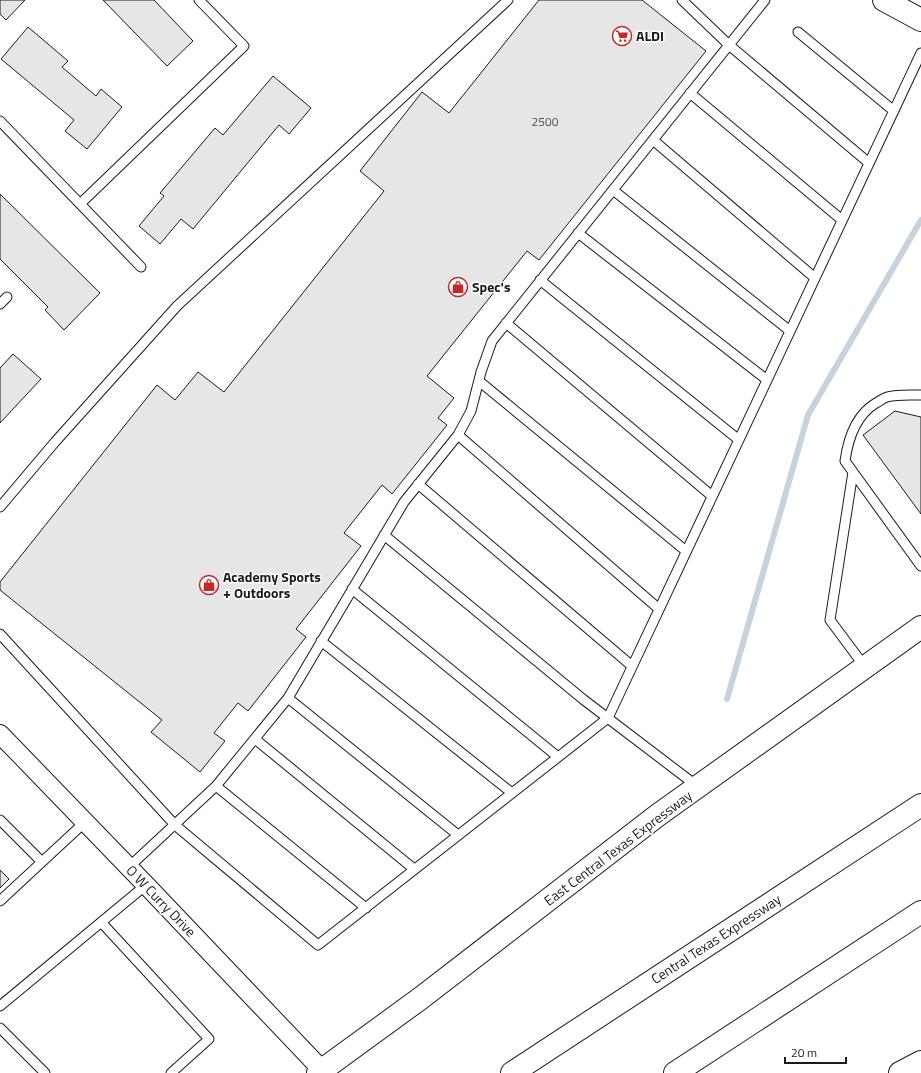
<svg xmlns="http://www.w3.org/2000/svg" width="921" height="1073" viewBox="0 0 921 1073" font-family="'Titillium Web',sans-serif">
  <rect width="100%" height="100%" fill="#fff"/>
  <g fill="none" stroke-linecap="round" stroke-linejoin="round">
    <path stroke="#c6d2dc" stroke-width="6" d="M727,699L808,415L921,220"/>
  </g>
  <path fill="#e6e6e6" stroke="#1a1a1a" d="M0,0H25L6,20L0,14Z
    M103,0H154L193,41L167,66Z
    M539,0H642L706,51L539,260L527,251L427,376L454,398L438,418L447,425L392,494L382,485L344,533L361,546L296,629L306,637L248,711L238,703L214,733L225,741L200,772L151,732L162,720L0,590V582L157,385L175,400L198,372L224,392L384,191L360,171L422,92L449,113Z
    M28,27L68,61L62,67L96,96L101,89L122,107L87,149L65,131L74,120L1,59Z
    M273,76L311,108L289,134L279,125L193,229L181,219L160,244L139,226L164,196L160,193L215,128L223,135Z
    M0,194L100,293L64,330L45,310L48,307L0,259Z
    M13,354L41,379L0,423V368Z
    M895,411L921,417V514L863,435Z
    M0,870L9,879L0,888Z"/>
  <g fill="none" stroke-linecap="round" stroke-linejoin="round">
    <defs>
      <path id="service" d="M682,0L729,45L869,163
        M798,32L894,111
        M690,93L842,220
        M0,121L141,267
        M653,140L815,278
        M613,190L790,331
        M80,204L244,46L199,0
        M578,233L767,380
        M540,280L739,440
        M0,304L7,297
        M506,323L712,496
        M479,381L686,551
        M921,395C910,395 898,394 887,397C883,398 880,401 876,403C856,415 848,439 845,461L921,566
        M458,435L659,609
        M853,472L830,620L865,667
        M418,484L632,666
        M0,507L55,442L177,306L508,0
        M384,535L584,700L697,786
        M352,589L558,757
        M0,634L175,825L318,945L608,718L921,53
        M321,641L512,793
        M288,698L458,835
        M255,739L414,869
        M216,786L366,908
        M0,820L42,862
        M129,867L216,786L288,698L404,502L458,435L471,411L481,372L492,341L765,0
        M0,901L85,822
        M101,922L209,1039L171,1073
        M0,1006L146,885
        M0,1028L45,1073"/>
      <path id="minor" d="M0,734L146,885L322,1070"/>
      <path id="secondary" d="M884,0L921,20
        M318,1073L421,998L658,815L921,627
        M900,1073L921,1062"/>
      <path id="motorway" d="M512,1073L921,805
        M675,1073L921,912"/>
    </defs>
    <use href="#service" stroke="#1a1a1a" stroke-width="11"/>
    <use href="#minor" stroke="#1a1a1a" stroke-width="20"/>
    <use href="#secondary" stroke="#1a1a1a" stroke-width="24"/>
    <use href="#motorway" stroke="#1a1a1a" stroke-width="24"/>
    <use href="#service" stroke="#fff" stroke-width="9"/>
    <use href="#minor" stroke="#fff" stroke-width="18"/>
    <use href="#secondary" stroke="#fff" stroke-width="22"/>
    <use href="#motorway" stroke="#fff" stroke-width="22"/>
  </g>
  <defs>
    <symbol id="supermarket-ring" viewBox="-11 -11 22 22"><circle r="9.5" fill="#fff" stroke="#c62828" stroke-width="1.5"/><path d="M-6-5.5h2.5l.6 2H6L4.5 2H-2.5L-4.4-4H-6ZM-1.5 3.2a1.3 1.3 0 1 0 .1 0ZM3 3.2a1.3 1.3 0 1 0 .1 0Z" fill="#c62828"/></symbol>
    <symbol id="shop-ring" viewBox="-11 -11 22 22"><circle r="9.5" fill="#fff" stroke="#c62828" stroke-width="1.5"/><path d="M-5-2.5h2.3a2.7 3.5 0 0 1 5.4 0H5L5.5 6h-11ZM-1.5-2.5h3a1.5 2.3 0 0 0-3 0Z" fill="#c62828"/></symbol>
  </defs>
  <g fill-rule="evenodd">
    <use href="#supermarket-ring" x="611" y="25" width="22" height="22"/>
    <use href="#shop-ring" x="447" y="276" width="22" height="22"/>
    <use href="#shop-ring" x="198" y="574" width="22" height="22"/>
  </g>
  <g text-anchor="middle" stroke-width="3" stroke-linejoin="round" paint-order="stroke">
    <g font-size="12" fill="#4d4d4d">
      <text x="545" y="126">2500</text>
    </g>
    <g font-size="14" font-weight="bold" fill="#1a1a1a" stroke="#fff" text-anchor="start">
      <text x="636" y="41">ALDI</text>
      <text x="472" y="292">Spec's</text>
      <text x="223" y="582">Academy Sports<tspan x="223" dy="16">+ Outdoors</tspan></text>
    </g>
    <g font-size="14" fill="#1a1a1a" stroke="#fff">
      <text transform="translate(618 848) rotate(-37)" y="5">East Central Texas Expressway</text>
      <text transform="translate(161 901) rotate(46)" y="5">O W Curry Drive</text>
      <text transform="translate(716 939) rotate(-33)" y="5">Central Texas Expressway</text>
    </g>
  </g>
  <path d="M785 1057v6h61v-6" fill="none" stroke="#1a1a1a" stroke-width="2"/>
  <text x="791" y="1057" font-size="12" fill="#1a1a1a" stroke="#ffffff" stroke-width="3" paint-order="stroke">20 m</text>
</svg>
